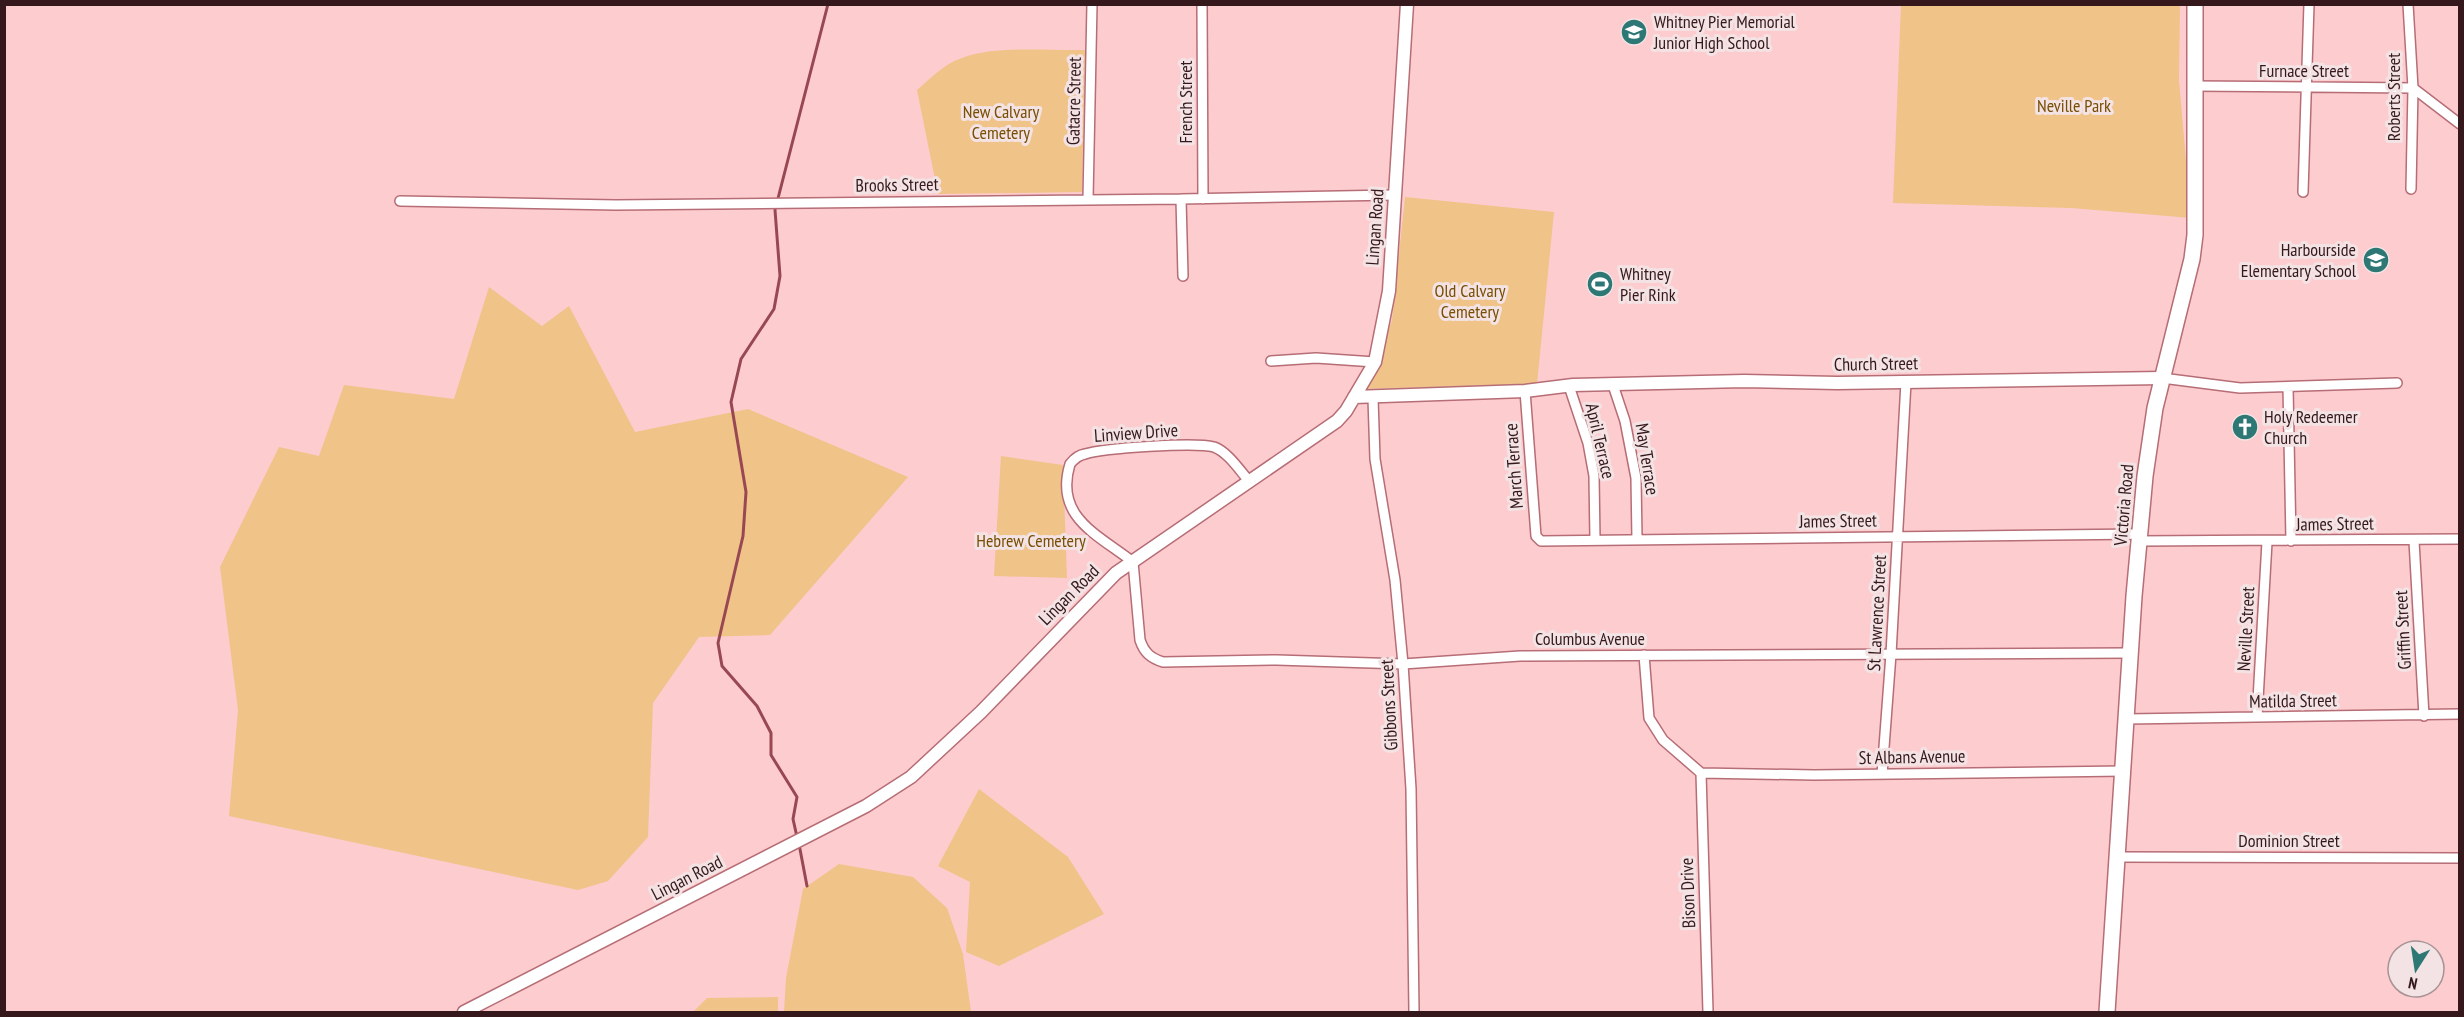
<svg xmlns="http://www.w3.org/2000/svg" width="2464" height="1017" viewBox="0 0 2464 1017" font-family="'PT Sans Narrow',sans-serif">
  <rect width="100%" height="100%" fill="#fdcccf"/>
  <path fill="#f0c389" d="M1901,5H2180L2179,80L2191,218L2071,208L1893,203Z
    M1085,50L1082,192L938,194L917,90C931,78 944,64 962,58C997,45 1047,51 1085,50Z
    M1405,197L1554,212L1537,384L1361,389L1378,361L1392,320Z
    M489,287L542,326L569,306L635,432L748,409L908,477L770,635L699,637L653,703L648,837L608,881L578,890L229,816L238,710L220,567L279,447L319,456L344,385L454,399Z
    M1001,456L1063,465L1067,578L994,576Z
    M979,789L1068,857L1104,914L999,966L966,952L970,882L938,866Z
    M839,864L913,877L947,908L963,954L971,1012H784L786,978L803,889Z
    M778,997V1012H693L707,998Z"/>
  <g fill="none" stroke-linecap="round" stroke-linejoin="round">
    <path stroke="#984853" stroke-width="3" d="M797,837L793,819L797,797L771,755V733L757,706L722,666L718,643L743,536L746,492L731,402L741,359L774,309L780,276L775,210L828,4
      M799,844L807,886"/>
    <defs>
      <path id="minor" d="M1202,4L1203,199
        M2408,4L2413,88L2411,189
        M2194,86L2413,88
        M2413,88L2460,124
        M2303,192L2309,4
        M1088,199L1092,4
        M1181,199L1183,276
        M400,201L616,205L1181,199L1394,195
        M1271,361L1316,358L1375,362
        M2162,378L2240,388L2397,383
        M1613,385L1625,421L1636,478L1637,539
        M1569,386L1588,443L1594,476L1595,540
        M2288,387L2291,541
        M1525,391L1536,536L1541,541L2140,534
        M1373,398L1375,459L1395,580L1403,664L1411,789L1414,1012
        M1250,482C1240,471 1228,452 1214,447C1195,442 1104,448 1085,454C1079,455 1074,459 1070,464C1054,517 1097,534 1133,562L1140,640C1144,652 1150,658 1163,662L1277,660L1403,664L1520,656L2131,653
        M2140,541L2460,539
        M2414,541L2424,716
        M1644,655L1649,718L1663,740L1701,773
        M2257,717L2267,542
        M2127,719L2460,714
        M1701,773L1814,775L2124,771
        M1701,773L1708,1012
        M1882,774L1891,654L1906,382
        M2118,857L2460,858"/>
      <path id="tertiary" d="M1354,397L1525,391L1573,385L1744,381L1837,383L2162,378
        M464,1012L866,806L911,777L981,712L1116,573L1337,421L1346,411L1375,362L1389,291L1407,4"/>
      <path id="primary" d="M2107,1012L2134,596L2145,476L2155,408L2192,259L2195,235V4"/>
    </defs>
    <use href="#minor" stroke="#b66d75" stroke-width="12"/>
    <use href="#tertiary" stroke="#b66d75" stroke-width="15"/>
    <use href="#primary" stroke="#b66d75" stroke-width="18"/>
    <use href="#minor" stroke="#fff" stroke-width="9"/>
    <use href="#tertiary" stroke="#fff" stroke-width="12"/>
    <use href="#primary" stroke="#fff" stroke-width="15"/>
  </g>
  <defs>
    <symbol id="school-disc" viewBox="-11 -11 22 22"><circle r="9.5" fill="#2d7775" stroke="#f3e3e4"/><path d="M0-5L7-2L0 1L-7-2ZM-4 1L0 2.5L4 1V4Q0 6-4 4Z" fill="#fff"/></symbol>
    <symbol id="stadium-disc" viewBox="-11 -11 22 22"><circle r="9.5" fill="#2d7775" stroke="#f3e3e4"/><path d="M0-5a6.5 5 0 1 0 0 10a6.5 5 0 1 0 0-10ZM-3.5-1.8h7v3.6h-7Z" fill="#fff"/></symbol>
    <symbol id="church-disc" viewBox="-11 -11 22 22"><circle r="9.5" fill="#2d7775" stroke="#f3e3e4"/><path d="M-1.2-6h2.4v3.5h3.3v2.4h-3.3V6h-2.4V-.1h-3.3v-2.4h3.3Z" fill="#fff"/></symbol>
  </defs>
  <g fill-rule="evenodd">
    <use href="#school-disc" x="1619" y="17" width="30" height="30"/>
    <use href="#school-disc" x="2361" y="245" width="30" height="30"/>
    <use href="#stadium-disc" x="1585" y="269" width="30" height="30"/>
    <use href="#church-disc" x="2230" y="412" width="30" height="30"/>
  </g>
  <g text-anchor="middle" stroke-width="6" stroke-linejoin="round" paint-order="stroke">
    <g font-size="18" fill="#34181b" stroke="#f3e3e4" text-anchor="start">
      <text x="1654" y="28">Whitney Pier Memorial<tspan x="1654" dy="21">Junior High School</tspan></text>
      <text x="2356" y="256" text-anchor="end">Harbourside<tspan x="2356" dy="21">Elementary School</tspan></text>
      <text x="1620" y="280">Whitney<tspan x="1620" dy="21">Pier Rink</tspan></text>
      <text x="2264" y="423">Holy Redeemer<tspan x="2264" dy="21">Church</tspan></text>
    </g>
    <g font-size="18" fill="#34181b" stroke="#f3e3e4">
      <text x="2304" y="77">Furnace Street</text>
      <text transform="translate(2394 97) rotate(-90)" y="6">Roberts Street</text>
      <text transform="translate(1074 101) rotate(-89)" y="6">Gatacre Street</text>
      <text transform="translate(1186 102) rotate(-90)" y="6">French Street</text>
      <text transform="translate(897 185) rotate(-1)" y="6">Brooks Street</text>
      <text transform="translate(1375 227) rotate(-86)" y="6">Lingan Road</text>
      <text transform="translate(1876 364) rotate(-1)" y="6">Church Street</text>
      <text transform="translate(1136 433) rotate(-4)" y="6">Linview Drive</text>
      <text transform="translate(1600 441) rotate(77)" y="6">April Terrace</text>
      <text transform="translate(1647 459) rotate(81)" y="6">May Terrace</text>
      <text transform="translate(1514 466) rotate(-94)" y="6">March Terrace</text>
      <text transform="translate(2124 505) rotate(-85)" y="6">Victoria Road</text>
      <text transform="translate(1838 521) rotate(-1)" y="6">James Street</text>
      <text transform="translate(2335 524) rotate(-1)" y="6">James Street</text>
      <text transform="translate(1069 595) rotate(-45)" y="6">Lingan Road</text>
      <text transform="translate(1877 613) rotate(-87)" y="6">St Lawrence Street</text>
      <text transform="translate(2246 629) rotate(-87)" y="6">Neville Street</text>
      <text transform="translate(2403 630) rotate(-93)" y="6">Griffin Street</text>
      <text x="1590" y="645">Columbus Avenue</text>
      <text transform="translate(2293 701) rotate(-1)" y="6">Matilda Street</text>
      <text transform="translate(1389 705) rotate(-93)" y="6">Gibbons Street</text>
      <text transform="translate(1912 757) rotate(-1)" y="6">St Albans Avenue</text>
      <text x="2289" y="847">Dominion Street</text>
      <text transform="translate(687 878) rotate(-27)" y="6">Lingan Road</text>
      <text transform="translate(1688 893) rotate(-92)" y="6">Bison Drive</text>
    </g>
    <g font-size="18" fill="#784e03" stroke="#f3e3e4">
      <text x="2074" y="112">Neville Park</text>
      <text x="1001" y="118">New Calvary<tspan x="1001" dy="21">Cemetery</tspan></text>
      <text x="1470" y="297">Old Calvary<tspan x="1470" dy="21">Cemetery</tspan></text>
      <text x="1031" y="547">Hebrew Cemetery</text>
    </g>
  </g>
  <rect width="2464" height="1017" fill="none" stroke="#34181b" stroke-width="12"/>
  <g transform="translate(2416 969) rotate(192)"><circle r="28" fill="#f3e3e4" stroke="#a79294" stroke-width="1.5"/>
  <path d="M0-4.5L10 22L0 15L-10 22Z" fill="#2d7775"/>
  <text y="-9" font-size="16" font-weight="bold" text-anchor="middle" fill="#34181b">N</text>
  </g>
</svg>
